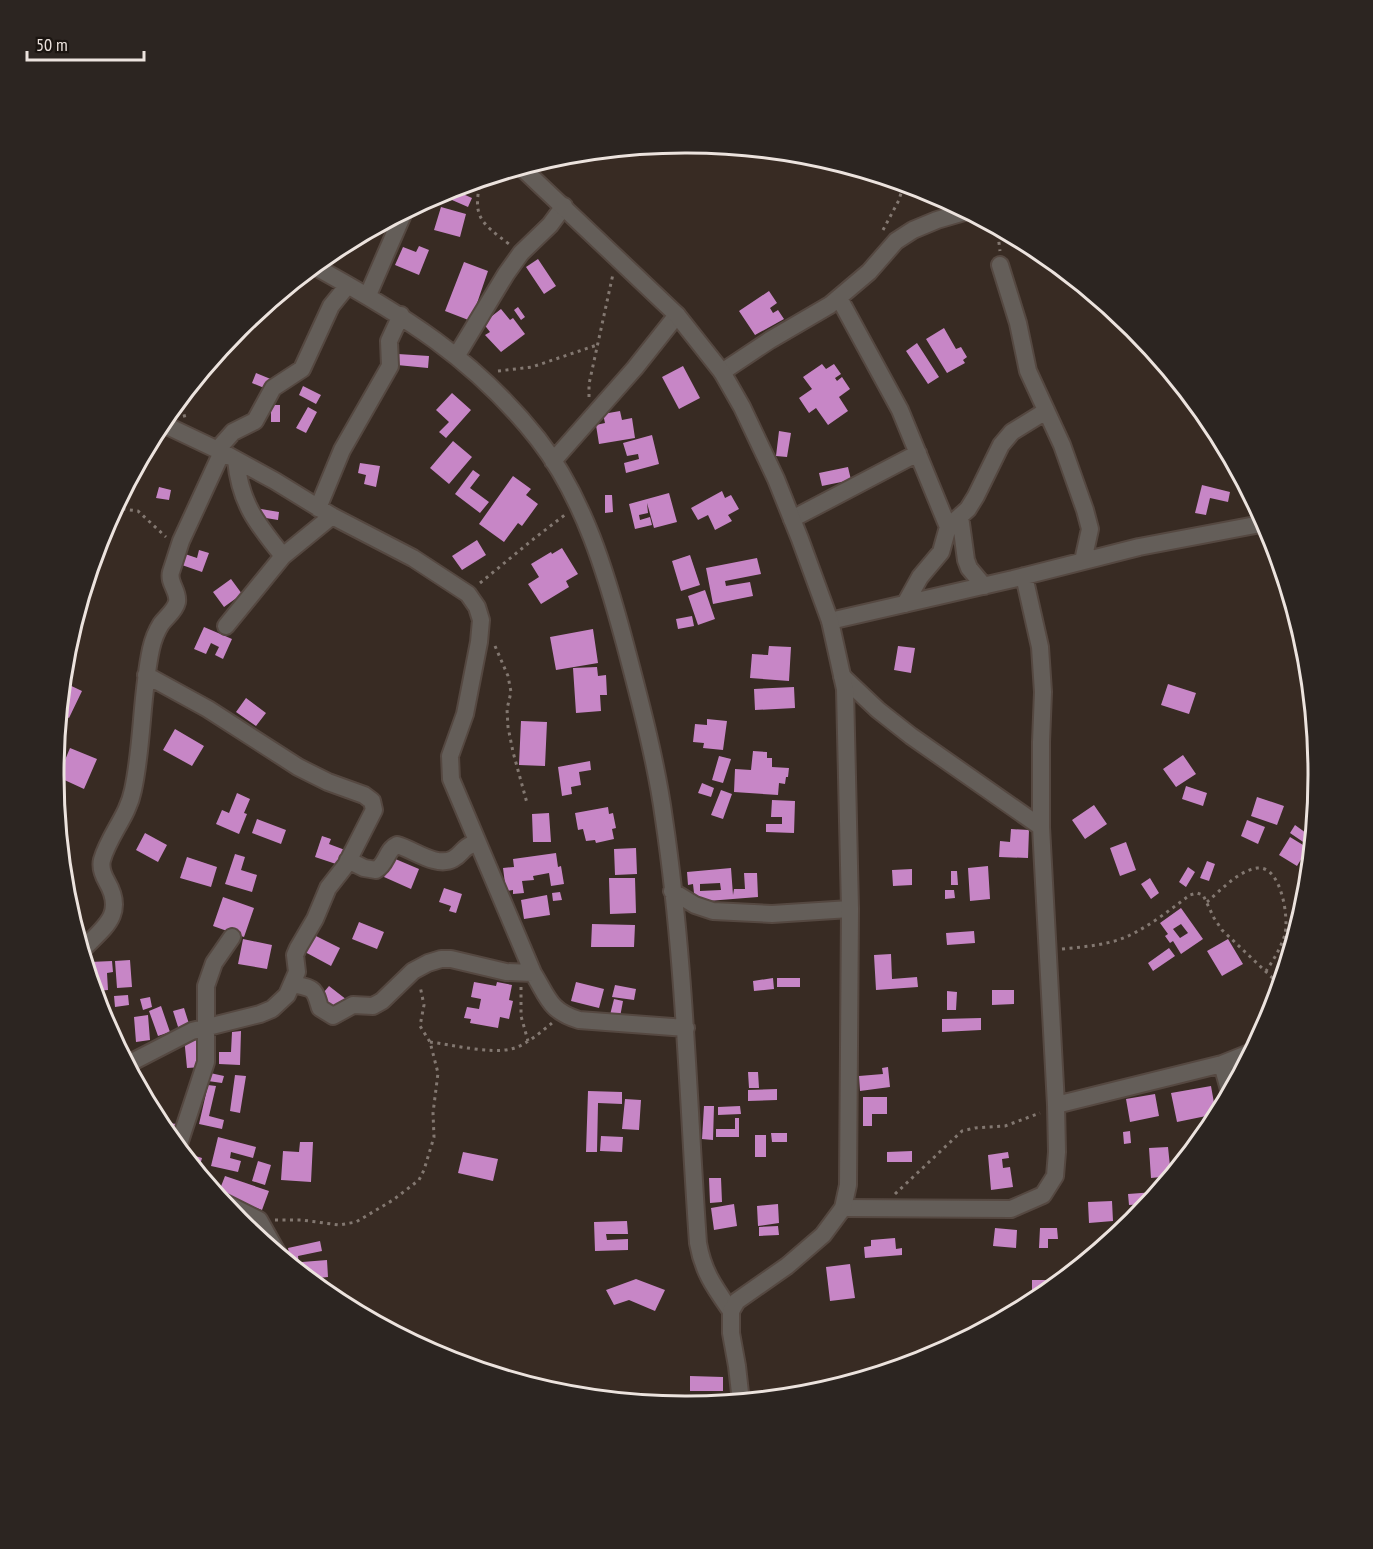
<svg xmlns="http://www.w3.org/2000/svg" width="1373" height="1549" viewBox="0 0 1373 1549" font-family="'PT Sans Narrow',sans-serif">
  <rect width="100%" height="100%" fill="#382b23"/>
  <path fill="#c786c6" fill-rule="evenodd" d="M456,191L472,198L468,207L452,200Z
    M441,207L466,214L460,237L434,230Z
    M419,246L429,250L419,275L395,265L403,247L416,252Z
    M538,259L556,286L544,294L526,267Z
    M464,262L488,271L471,321L445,311Z
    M769,291L777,303L770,308L773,313L778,310L784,319L755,335L739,311Z
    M279,294L271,312L262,308L271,301Z
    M518,307L525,317L521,320L514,310Z
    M501,309L510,320L513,318L525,334L501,352L485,335L490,332L483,323Z
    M944,328L956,349L961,347L967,357L963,360L965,363L947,373L926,339Z
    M917,343L939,377L928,384L906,351Z
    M398,354L429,356L428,368L397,365Z
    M822,364L826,369L834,364L841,374L835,378L837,381L842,377L850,389L839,397L848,411L828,425L816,408L809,413L799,398L812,389L803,377Z
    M683,366L700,398L679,409L662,377Z
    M256,373L273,380L269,390L252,383Z
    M303,386L321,395L316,404L299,395Z
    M452,393L471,410L446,438L439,432L449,422L436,410Z
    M271,405H280V422H271Z
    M308,407L317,412L306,433L296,428Z
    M620,411L622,420L632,418L635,438L599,444L596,425L605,423L603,414Z
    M779,431L791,433L787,457L776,456Z
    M652,435L659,464L626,473L624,463L639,459L638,454L627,456L623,443Z
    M453,441L472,457L449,484L430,468Z
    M360,463L380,466L376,487L364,484L366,475L358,473Z
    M848,467L851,480L822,486L819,473Z
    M473,470L480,475L470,488L489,502L480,513L455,494Z
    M513,476L531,489L526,495L538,504L522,526L518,523L504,542L479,524Z
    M1202,485L1230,492L1228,502L1210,498L1206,515L1195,513Z
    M159,487L171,490L169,500L156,498Z
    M722,491L725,498L731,495L739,509L728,515L732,521L715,530L708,515L698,520L691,508Z
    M669,493L677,522L654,528L647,503L648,513L639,515L640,520L650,517L652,525L635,529L629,504Z
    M605,495H612L613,512L605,513Z
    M261,509L279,512L278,520L260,517Z
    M477,540L486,555L462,570L452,556Z
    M562,548L578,574L566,581L569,587L541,604L528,584L539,577L531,564L551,552L552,554Z
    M199,550L209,553L202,572L179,564L182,553L197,558Z
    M690,555L700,585L681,591L672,561Z
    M757,558L761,574L725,581L726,586L750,582L753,596L713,604L706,568Z
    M231,579L242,594L224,607L213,592Z
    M705,590L715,619L698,625L688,596Z
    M692,616L694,626L678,629L676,619Z
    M204,627L232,639L223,659L215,655L219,647L211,643L206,654L194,649Z
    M593,629L598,663L556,670L550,637Z
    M769,646L791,647L789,681L750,678L752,654L768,655Z
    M898,646L915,648L911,673L894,670Z
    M597,667L598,676L606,675L607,695H600L601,711L576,713L573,668Z
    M63,682L82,691L69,718L60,714Z
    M1168,684L1196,693L1189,714L1161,705Z
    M794,687L795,708L755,710L754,689Z
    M246,698L266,713L256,726L236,712Z
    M707,719L727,721L723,750L703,748L704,743L693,742L695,724L707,725Z
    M521,721L547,722L545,766L519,765Z
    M175,729L204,746L192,766L163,750Z
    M70,748L97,759L84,789L58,777Z
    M753,751L767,752V758H772V767L789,768L788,777H786L785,784L779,783L778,795L734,792L735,769L751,770Z
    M1183,755L1196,774L1176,787L1163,769Z
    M719,756L731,759L723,783L712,780Z
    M590,761L591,770L579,772L581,785L571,787L572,794L562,796L558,767Z
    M702,783L714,788L711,797L698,793Z
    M1186,786L1207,793L1203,806L1182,799Z
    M721,790L732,794L723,819L711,815Z
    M237,793L250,799L244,813L247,814L239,834L216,824L222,810L229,813Z
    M1257,797L1284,806L1277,825L1251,816Z
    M56,798L64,801L58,817Z
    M772,800L795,801L794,833L766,832V824H782V817H771Z
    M1094,805L1107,824L1085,839L1072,820Z
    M608,807L609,814L613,813L616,828L612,829L614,839L596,843L595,840L586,841L583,829L578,830L575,813Z
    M549,813L551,842H533L532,814Z
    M257,819L286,830L281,844L252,833Z
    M1247,820L1265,827L1258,844L1241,836Z
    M1295,825L1313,838L1312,848L1290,833Z
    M1011,829L1029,830L1028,858L999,857L1000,841L1010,842Z
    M145,833L167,845L158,862L136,850Z
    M322,836L331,839L329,844L345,850L339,865L315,857Z
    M1290,837L1308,848L1297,866L1279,855Z
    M1126,842L1136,870L1120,876L1110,848Z
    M636,848L637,874L615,875L614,849Z
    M556,853L558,867L561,866L564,884L551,886L549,873L533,876L534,880L522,881L524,893L513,894V890L506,891L503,868L514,867L513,859Z
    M235,854L245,857L241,870L257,875L252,892L225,884Z
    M187,857L217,867L211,887L180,878Z
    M393,858L419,869L411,889L384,877Z
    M1207,861L1215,864L1209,881L1200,878Z
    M988,866L990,899L970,901L968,868Z
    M1188,867L1195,872L1186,887L1179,882Z
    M731,868L733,895L734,889H745L744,873H757L758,897L695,902L693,884L688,885L687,872ZM720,883L721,890L700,891V884Z
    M912,869V885L893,886L892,870Z
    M951,871H957L958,885H951Z
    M609,878H635L636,913L610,914Z
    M1150,878L1159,893L1151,899L1141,884Z
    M444,888L462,894L456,913L449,911L451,906L439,902Z
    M945,890H954L955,898L945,899Z
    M560,892L562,900L553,901L552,893Z
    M547,895L550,915L524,919L521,900Z
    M223,897L254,908L244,937L213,926Z
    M1181,908L1203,939L1181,954L1173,941L1170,943L1165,936L1168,934L1160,923ZM1181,924L1188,933L1180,938L1173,929Z
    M359,922L384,932L377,949L352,939Z
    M592,924L635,925L634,947H591Z
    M974,931L975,943L947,945L946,933Z
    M314,935L340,948L331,966L305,952Z
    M243,939L272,945L267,969L238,964Z
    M1228,939L1243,964L1222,976L1207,951Z
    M1169,948L1175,956L1153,971L1148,963Z
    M891,954L892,979L917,977L918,987L876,990L874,955Z
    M130,960L132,987L117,988L115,961Z
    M112,961L113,972L107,973L108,990L94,991L91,980L90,962Z
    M773,978L774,989L754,991L753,981Z
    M777,978H800V987H777Z
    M474,982L496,986L497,982L512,985L509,1000L513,1001L509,1019L500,1017L498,1028L470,1023L471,1019L464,1018L467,1007L479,1009L481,999L471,997Z
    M576,982L604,989L599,1008L571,1001Z
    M615,985L636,989L634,1000L612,997Z
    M329,986L347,1000L338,1012L319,998Z
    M992,990H1014V1004L992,1005Z
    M947,991L957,992L956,1010H947Z
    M128,995L129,1005L115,1007L114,996Z
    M150,997L152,1007L143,1010L140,999Z
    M614,999L623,1001L620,1017L610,1015Z
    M161,1006L170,1032L158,1036L149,1011Z
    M184,1008L190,1027L179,1030L173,1011Z
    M148,1015L150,1040L136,1042L134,1017Z
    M981,1018V1030L942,1032V1019Z
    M241,1031L240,1065L219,1064V1052H231L232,1032Z
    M199,1036L202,1067L187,1068L184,1037Z
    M888,1067L890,1087L860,1091L859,1076L883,1074L882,1068Z
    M748,1072H758L759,1088H749Z
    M210,1073L224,1076L222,1083L208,1081Z
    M235,1075L246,1076L240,1113L230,1111Z
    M208,1085L216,1086L209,1116L224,1120L222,1129L199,1124Z
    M1211,1086L1216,1114L1177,1122L1171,1093Z
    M777,1089V1100L748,1101V1090Z
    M588,1091L622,1092V1104L598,1103L597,1152H586Z
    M1155,1094L1159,1116L1130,1122L1126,1099Z
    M863,1097H887V1114H872V1126H863Z
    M625,1099L641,1100L639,1130L622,1129Z
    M704,1106H714L713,1140L702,1139Z
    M740,1106L741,1114L718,1115V1107Z
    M735,1118H739V1137H716V1129H735Z
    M158,1122L177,1124L176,1138H171Z
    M1130,1131L1131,1143L1124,1144L1123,1132Z
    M771,1133H787V1142H772Z
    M755,1135H766V1157H755Z
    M601,1136L623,1137L622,1152L600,1151Z
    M218,1137L256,1147L253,1158L231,1152L230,1158L241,1161L238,1172L211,1166Z
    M300,1142H313L311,1182L281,1180L283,1151L299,1152Z
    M1168,1147L1171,1176L1151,1178L1149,1148Z
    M912,1151V1162H887V1152Z
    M182,1152L202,1158L198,1172Z
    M463,1152L498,1159L493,1181L458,1173Z
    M1008,1152L1009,1158L1002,1159L1003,1168L1010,1167L1013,1187L991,1190L988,1155Z
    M258,1161L271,1165L265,1185L252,1181Z
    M225,1176L269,1191L262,1210L218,1194Z
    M709,1178H721L722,1202L710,1203Z
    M1155,1192V1196L1146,1207V1204L1129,1205L1128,1194Z
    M1112,1201L1113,1221L1089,1223L1088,1202Z
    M734,1204L737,1226L714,1230L711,1208Z
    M778,1204L779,1223L758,1226L757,1206Z
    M627,1221L628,1234H606L607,1240L628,1239V1250L595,1251L594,1222Z
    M778,1226L779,1235L759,1236V1227Z
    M995,1228L1017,1230L1016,1248L993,1246Z
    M1040,1228H1057L1058,1239H1048V1248H1039Z
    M895,1238L896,1249L902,1248V1255L865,1258L864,1247L871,1246V1240Z
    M320,1241L322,1251L298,1256L299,1265L293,1266L291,1264L288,1248Z
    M327,1260L328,1277L309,1279L303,1274L302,1262Z
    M850,1264L855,1298L830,1301L826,1267Z
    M636,1279L665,1290L655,1311L629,1300L614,1305L606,1290Z
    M1032,1280H1057V1285L1039,1299H1032Z
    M690,1376L723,1377V1391H690Z"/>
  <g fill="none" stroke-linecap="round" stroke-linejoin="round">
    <defs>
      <path id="minor" d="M1000,265L1018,323L1028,371L1062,445L1085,510L1090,529L1083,561
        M314,266C404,316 473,357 538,439C584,498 606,573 625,644C640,701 656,760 664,819C685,960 688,1102 698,1243C703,1272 715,1288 731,1311
        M368,295L404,212
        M839,298L900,410L948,527
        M457,355L506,274L521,253L550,225L564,206
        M722,372L770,340L830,305L869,272L896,241L913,230L937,220L968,211
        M161,423L222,452L275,481L332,516L413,558L468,594L477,607L481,620L479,642L465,714L450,756L451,779L533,973C548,997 549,1011 579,1020L686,1028
        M217,450L233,432L255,421L273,388L302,369L331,306L348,285
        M236,460C240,503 257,524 283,556
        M553,461L635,368L677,315
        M318,508L342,450L390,366L389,341L401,315
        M960,516L966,560L969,568L984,586
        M792,519L918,453
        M905,604L920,577L941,552L948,527L968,509L976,496L1001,445L1012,432L1046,411
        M830,621L1013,579L1139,547L1266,523
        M226,626L283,556L332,516
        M842,676L878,710L911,736L1041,827
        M348,860L364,868L376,870C387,864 386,850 397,845C413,849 436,868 453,859C464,853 461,847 477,843
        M672,891L695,905L713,911L772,914L850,909
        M82,950C103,928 126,915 107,882C103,875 100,868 102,860C109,835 128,816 133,790C143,744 141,696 151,649C153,640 156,632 161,624C166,617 175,611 177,602C179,591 168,583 171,572L181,541L222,452
        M293,984C314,989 314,987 320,1008L333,1016L353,1005L373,1006L382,1001L413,971L428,963L441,959H451L506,972L533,973
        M128,1064L192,1031L260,1014L272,1009L287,995L297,972L295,955L298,948L315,919L328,888L346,865L374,810L372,801L364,795L328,782L298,767L208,709L146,675
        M1222,1064L1230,1093
        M1056,1105L1222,1064L1252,1052
        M178,1147L206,1062V986L214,963L232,937
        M223,1202L259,1220L278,1254
        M843,1208L1011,1209L1043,1195L1055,1176L1057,1152L1056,1105L1041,827V742L1043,692L1040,647L1024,576"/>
      <path id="tertiary" d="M521,167L677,315L722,372L742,407L776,479L800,539L830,621L845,689L850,909L848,1185L843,1208L823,1235L787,1266L737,1301L731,1311V1333L737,1366L741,1402"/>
    </defs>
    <use href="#minor" stroke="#554841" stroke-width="20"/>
    <use href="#tertiary" stroke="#554841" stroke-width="20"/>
    <path stroke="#837871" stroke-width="3" stroke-dasharray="3 4.5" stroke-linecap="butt" d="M481,179C472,217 480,222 509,244
      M997,227L1000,251
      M883,230L899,200L904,183
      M498,371L532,367L597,345
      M1190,396L1202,425
      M589,397V384L613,274
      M180,400L185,418
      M115,508L138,511L166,537
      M480,583L536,537L566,514
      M495,646L508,676L511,692L507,709L508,727L513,752L527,803
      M1207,902C1221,890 1238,871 1257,868C1281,865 1289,917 1285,934C1281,948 1274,959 1266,971
      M1062,949C1081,947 1099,946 1118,940C1144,931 1168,911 1190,895L1197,893L1203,895L1214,918L1222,930L1280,985
      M521,987V1016L528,1041
      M430,1042C452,1045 491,1054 511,1049C525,1046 541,1032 552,1023
      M895,1194L962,1131L975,1128L1005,1126L1040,1113
      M275,1220H302L339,1225L356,1222L393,1200L419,1180L424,1170L434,1137L433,1113L438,1073L430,1042L420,1026L424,1005L420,986"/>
    <use href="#minor" stroke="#645e59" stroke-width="16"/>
    <use href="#tertiary" stroke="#645e59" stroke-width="16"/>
  </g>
  <path d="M0 0H1373V1549H0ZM685 153H687A621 621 0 0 1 1308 774V775A621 621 0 0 1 687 1396H685A621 621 0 0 1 64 775V774A621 621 0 0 1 685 153Z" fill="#2c2521" fill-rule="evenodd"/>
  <path fill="none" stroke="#ece3de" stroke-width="3" d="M685 153H687A621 621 0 0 1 1308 774V775A621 621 0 0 1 687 1396H685A621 621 0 0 1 64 775V774A621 621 0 0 1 685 153Z"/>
  <path d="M27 51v9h117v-9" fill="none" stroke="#ece3de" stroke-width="3"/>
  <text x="36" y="51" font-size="18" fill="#ece3de" stroke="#1b1511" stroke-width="4.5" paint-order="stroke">50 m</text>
</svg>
